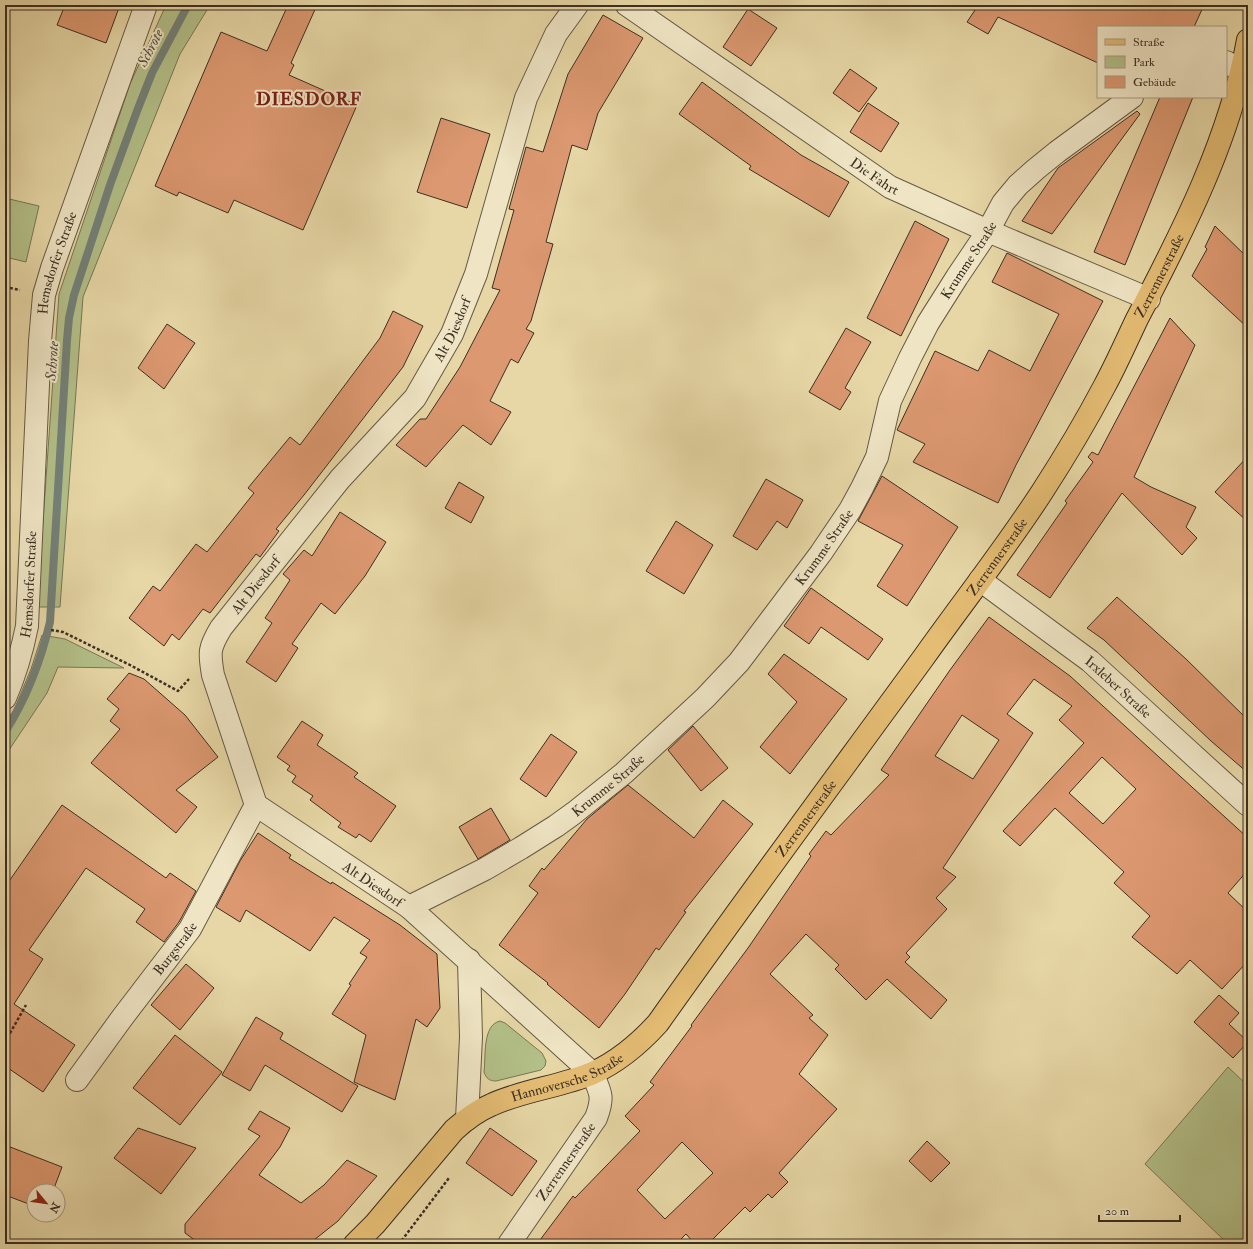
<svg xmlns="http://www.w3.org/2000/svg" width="1253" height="1249" viewBox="0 0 1253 1249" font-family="'IM FELL Double Pica',serif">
  <rect width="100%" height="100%" fill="#e7d7a6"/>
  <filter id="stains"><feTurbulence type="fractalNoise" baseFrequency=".005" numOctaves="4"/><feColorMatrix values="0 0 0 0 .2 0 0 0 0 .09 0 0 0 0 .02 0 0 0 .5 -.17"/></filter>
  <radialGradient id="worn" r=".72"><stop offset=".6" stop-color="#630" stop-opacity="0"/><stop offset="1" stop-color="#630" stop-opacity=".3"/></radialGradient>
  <path fill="#b3bf88" stroke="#787756" d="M166,5H210L180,54L83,297L60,607H37L59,294L130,84Z
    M5,198L39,206L26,262L5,257Z
    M42,635L65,639L124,668L58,667L47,693L5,756V724L14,710L31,669Z
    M500,1021L505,1023L542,1053L546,1061L545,1066L541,1070L496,1081C489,1081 486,1078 484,1072C486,1057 482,1025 500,1021Z
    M1228,1067L1248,1086V1244H1228L1145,1164Z"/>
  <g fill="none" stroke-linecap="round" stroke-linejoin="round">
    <path stroke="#748178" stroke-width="8" d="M5,732C26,699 41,660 50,622L67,340L69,318L74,295L110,185L137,111L152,73L188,5"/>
  </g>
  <path fill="#dc9870" stroke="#3c2f23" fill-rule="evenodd" d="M65,5H120L106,43L57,25Z
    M288,5H317L291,63L294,65L289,75L357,105L303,230L234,200L228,213L179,192L177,196L155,186L221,32L267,51Z
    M973,5H1204L1194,27H1098V63L998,17L988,34L967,22L977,7Z
    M748,9L777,28L751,66L723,47Z
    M603,15L643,38L598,113L587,150L572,145L546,242L553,244L531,321L526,329L534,333L518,363L511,359L490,401L511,412L491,445L463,425L426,467L396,445L420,419H426L460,367L500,290L492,288L514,210L509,209L526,147L543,152L568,74Z
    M850,69L877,88L859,112L833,93Z
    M702,82L801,155L849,182L829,217L749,169L751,166L679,114Z
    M1160,97H1193L1125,265L1094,252Z
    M868,103L899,123L881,152L850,132Z
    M1137,111L1140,114L1052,234L1022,221L1058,168Z
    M441,118L490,134L467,208L417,192Z
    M915,221L949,239L901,336L867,318Z
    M1215,226L1248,258V328L1192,276L1207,249L1205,247Z
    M1007,253L1103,301L1016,465L998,503L913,462L925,444L897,430L935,351L978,371L989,350L1030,371L1059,314L992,282Z
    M393,311L423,326L403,367L304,495L276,529L279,531L260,557L256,554L210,613L203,609L179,640L172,634L164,646L129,618L153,586L160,591L196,544L207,552L254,493L248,488L290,437L300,445L380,338Z
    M1170,318L1195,345L1134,477L1151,487L1196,507L1186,527L1197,538L1182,555L1122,493L1050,598L1017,575L1067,503L1065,501L1093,462L1088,457L1092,452L1098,455Z
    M167,324L195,343L164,389L138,368Z
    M846,328L871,342L845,388L851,392L840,410L809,392Z
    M1248,456V522L1215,492Z
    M882,476L958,527L907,606L877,586L903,545L858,521Z
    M766,479L803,500L787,528L777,521L757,550L733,536Z
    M459,482L484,497L471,523L445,508Z
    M340,512L386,542L365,576L335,614L321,603L292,644L298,648L276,682L246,662L272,623L265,618L290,580L283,574L304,550L312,556Z
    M676,521L713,545L684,594L646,571Z
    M811,588L883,639L868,660L821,627L809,644L784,626Z
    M1117,597L1186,659L1248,720V773L1211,741L1104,640L1087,628Z
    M989,617L1070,676L1248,838V870L1228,893L1248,912V961L1222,989L1190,960L1177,974L1132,937L1150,916L1114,883L1124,872L1055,808L1020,846L1003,831L1084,743L1059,720L1072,706L1034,679L1007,714L1033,733L943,868L956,877L936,898L947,909L906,953L910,957L905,962L947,1000L931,1019L887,979L866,1000L835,969L839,965L806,934L770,974L813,1015L809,1018L828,1035L799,1074L837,1109L779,1173L788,1182L772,1198L768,1194L750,1212L745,1207L708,1244H695L686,1234L676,1244H537L573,1196L575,1198L640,1131L625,1116L654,1085L650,1082L692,1026L691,1025L748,948L811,856L809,854L826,831L831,835L889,775L881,770L950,670ZM962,715L999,740L973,779L935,756ZM1102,757L1136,789L1103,824L1069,793ZM682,1142L713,1173L665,1219L637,1190Z
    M784,654L847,699L790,774L760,747L797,702L768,674Z
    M129,673L144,679L185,715L218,757L176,790L197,807L176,833L91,763L120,729L110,721L119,709L107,699Z
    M302,721L323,735L317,745L358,773L354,777L396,806L371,842L359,834L356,838L338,827L341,823L310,800L313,796L292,782L296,776L287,770L290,766L277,757Z
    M693,726L728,768L701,791L668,750Z
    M551,734L577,752L546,797L520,779Z
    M628,785L694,838L723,800L753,824L684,911L686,912L659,950L656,948L625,994L599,1028L547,984L548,983L499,945L538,893L529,886L542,868L544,870L587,819Z
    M62,805L166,878L170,873L196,891L179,922L164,942L136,922L145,909L86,868L29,950L43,959L14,1004L75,1045L43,1092L5,1066V887Z
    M491,808L510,840L478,859L459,827Z
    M258,833L291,855L289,858L331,884L332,882L400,925L437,954L440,1008L427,1027L416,1019L395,1100L354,1082L366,1035L332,1014L351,985L349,984L367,957L360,953L370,940L334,917L310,951L246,910L240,922L216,907L240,861Z
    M186,964L214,988L180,1030L151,1005Z
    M1219,995L1239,1013L1229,1024L1248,1042L1233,1058L1194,1022Z
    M256,1017L283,1033L280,1039L358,1086L342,1112L265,1065L250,1091L222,1075Z
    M175,1035L222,1072L180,1125L133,1088Z
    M260,1111L290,1128L280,1147L259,1175L301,1203L324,1185L347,1160L377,1176L338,1221L309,1244H200L185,1233V1224L260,1136L248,1129Z
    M138,1128L196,1148L161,1194L114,1158Z
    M490,1128L537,1161L512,1196L466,1163Z
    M927,1141L950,1163L931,1182L909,1161Z
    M5,1145L62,1167L53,1191H34V1206L5,1195Z"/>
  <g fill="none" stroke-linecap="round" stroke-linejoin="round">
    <defs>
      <g id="minor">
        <path id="s1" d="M627,5L890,187L988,231L1149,299"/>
        <path d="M1226,62L1248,74"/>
        <path id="s2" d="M980,580L1090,661L1248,805"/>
        <path id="s3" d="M5,698C15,675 22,651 27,626L40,341L44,295L52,268L146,5"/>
        <path id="s4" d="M409,907L485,869L521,848L556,826L574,813L624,773L705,698L739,662L821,553L850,510L862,488L877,457L890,401L910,358L928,323L957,277L988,231L1003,203L1018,185L1036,169L1057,152L1132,97"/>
        <path id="s5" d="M77,1080L122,1018L190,929L256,805"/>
        <path d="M467,1119L471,1037L469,960"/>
        <path id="s6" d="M509,1244L596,1118C604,1097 601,1093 592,1073L409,907L256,805L213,675C209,652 209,648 221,628L340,479L415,398L452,334L476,274L526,98L556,34L577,5"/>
      </g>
      <g id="major">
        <path id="s7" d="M355,1244L375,1224L454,1130C465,1120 477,1111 491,1105C523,1090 560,1087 593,1073C619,1061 639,1044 658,1023C745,900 835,779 924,657C963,602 1005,549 1042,492C1064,458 1085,423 1104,387C1116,365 1126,342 1137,319C1183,231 1230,139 1248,40"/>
      </g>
    </defs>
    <use href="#minor" stroke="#675944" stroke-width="24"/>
    <use href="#major" stroke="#3c2f23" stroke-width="24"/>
    <path stroke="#3c2f23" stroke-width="2.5" stroke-dasharray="3 2" stroke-linecap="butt" d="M5,287L20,290
      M51,630L63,632L130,665L178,691L189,679
      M5,1042L26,1005
      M398,1244L402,1240L449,1178"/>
    <use href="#minor" stroke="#efe5c5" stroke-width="22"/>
    <use href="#major" stroke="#e4bc73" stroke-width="22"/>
  </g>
  <g text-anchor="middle" stroke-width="4" stroke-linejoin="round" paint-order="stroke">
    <g font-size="14" fill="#3c2f23" stroke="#efe5c5">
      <text dy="5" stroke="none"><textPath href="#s1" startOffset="301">Die Fahrt</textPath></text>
      <text dy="5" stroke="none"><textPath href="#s4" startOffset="881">Krumme Straße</textPath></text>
      <text dy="5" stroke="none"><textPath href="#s3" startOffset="441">Hemsdorfer Straße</textPath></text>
      <text dy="5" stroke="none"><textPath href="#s7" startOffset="1287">Zerrennerstraße</textPath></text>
      <text dy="5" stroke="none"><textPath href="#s6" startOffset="1197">Alt Diesdorf</textPath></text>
      <text dy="5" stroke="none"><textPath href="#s4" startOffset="557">Krumme Straße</textPath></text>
      <text dy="5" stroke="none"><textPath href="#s7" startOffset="962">Zerrennerstraße</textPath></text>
      <text dy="5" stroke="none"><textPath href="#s3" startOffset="117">Hemsdorfer Straße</textPath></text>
      <text dy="5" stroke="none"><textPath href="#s6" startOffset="873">Alt Diesdorf</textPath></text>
      <text dy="5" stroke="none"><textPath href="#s2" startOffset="175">Irxleber Straße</textPath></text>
      <text dy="5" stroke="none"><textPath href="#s4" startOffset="234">Krumme Straße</textPath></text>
      <text dy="5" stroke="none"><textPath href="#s7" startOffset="638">Zerrennerstraße</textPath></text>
      <text transform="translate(373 884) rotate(34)" y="5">Alt Diesdorf</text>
      <text dy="5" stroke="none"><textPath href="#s5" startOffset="164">Burgstraße</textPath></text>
      <text dy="5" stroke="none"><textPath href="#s7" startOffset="277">Hannoversche Straße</textPath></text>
      <text dy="5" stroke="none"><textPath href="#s6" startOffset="100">Zerrennerstraße</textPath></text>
    </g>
    <g font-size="15" font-style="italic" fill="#4f4a3f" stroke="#efe5c5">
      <text transform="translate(150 48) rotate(-63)" y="5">Schrote</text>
      <text transform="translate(52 361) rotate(-86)" y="5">Schrote</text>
    </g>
    <g font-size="18" font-weight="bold" letter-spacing="1" fill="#7a1f14" stroke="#efe5c5">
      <text x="309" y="105">DIESDORF</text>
    </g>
  </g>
  <rect width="1253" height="1249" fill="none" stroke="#e7d7a6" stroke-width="20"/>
  <rect x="6" y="6" width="1241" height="1237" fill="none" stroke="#3c2f23" stroke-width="2"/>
  <rect x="10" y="10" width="1233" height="1229" fill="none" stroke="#3c2f23"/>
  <rect x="1097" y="26" width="130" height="72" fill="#efe5c5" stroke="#a79c84"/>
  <rect x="1105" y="39" width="20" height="6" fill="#e4bc73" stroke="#a79c84"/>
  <text x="1133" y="46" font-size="12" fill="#3c2f23">Straße</text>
  <rect x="1105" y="56" width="20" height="12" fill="#b3bf88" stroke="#a79c84"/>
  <text x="1133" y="66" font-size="12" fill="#3c2f23">Park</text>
  <rect x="1105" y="76" width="20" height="12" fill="#dc9870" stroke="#a79c84"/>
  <text x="1133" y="86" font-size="12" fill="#3c2f23">Gebäude</text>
  <g transform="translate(46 1203) rotate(119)"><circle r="19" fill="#efe5c5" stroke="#a79c84"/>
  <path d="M0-3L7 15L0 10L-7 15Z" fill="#8f2418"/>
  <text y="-6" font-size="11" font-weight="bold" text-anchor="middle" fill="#3c2f23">N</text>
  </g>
  <path d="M1099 1215v6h81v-6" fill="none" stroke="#3c2f23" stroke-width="2"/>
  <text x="1105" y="1215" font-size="12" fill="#3c2f23" stroke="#efe5c5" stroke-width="3" paint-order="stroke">20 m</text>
  <rect width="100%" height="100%" filter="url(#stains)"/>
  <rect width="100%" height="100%" fill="url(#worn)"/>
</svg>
